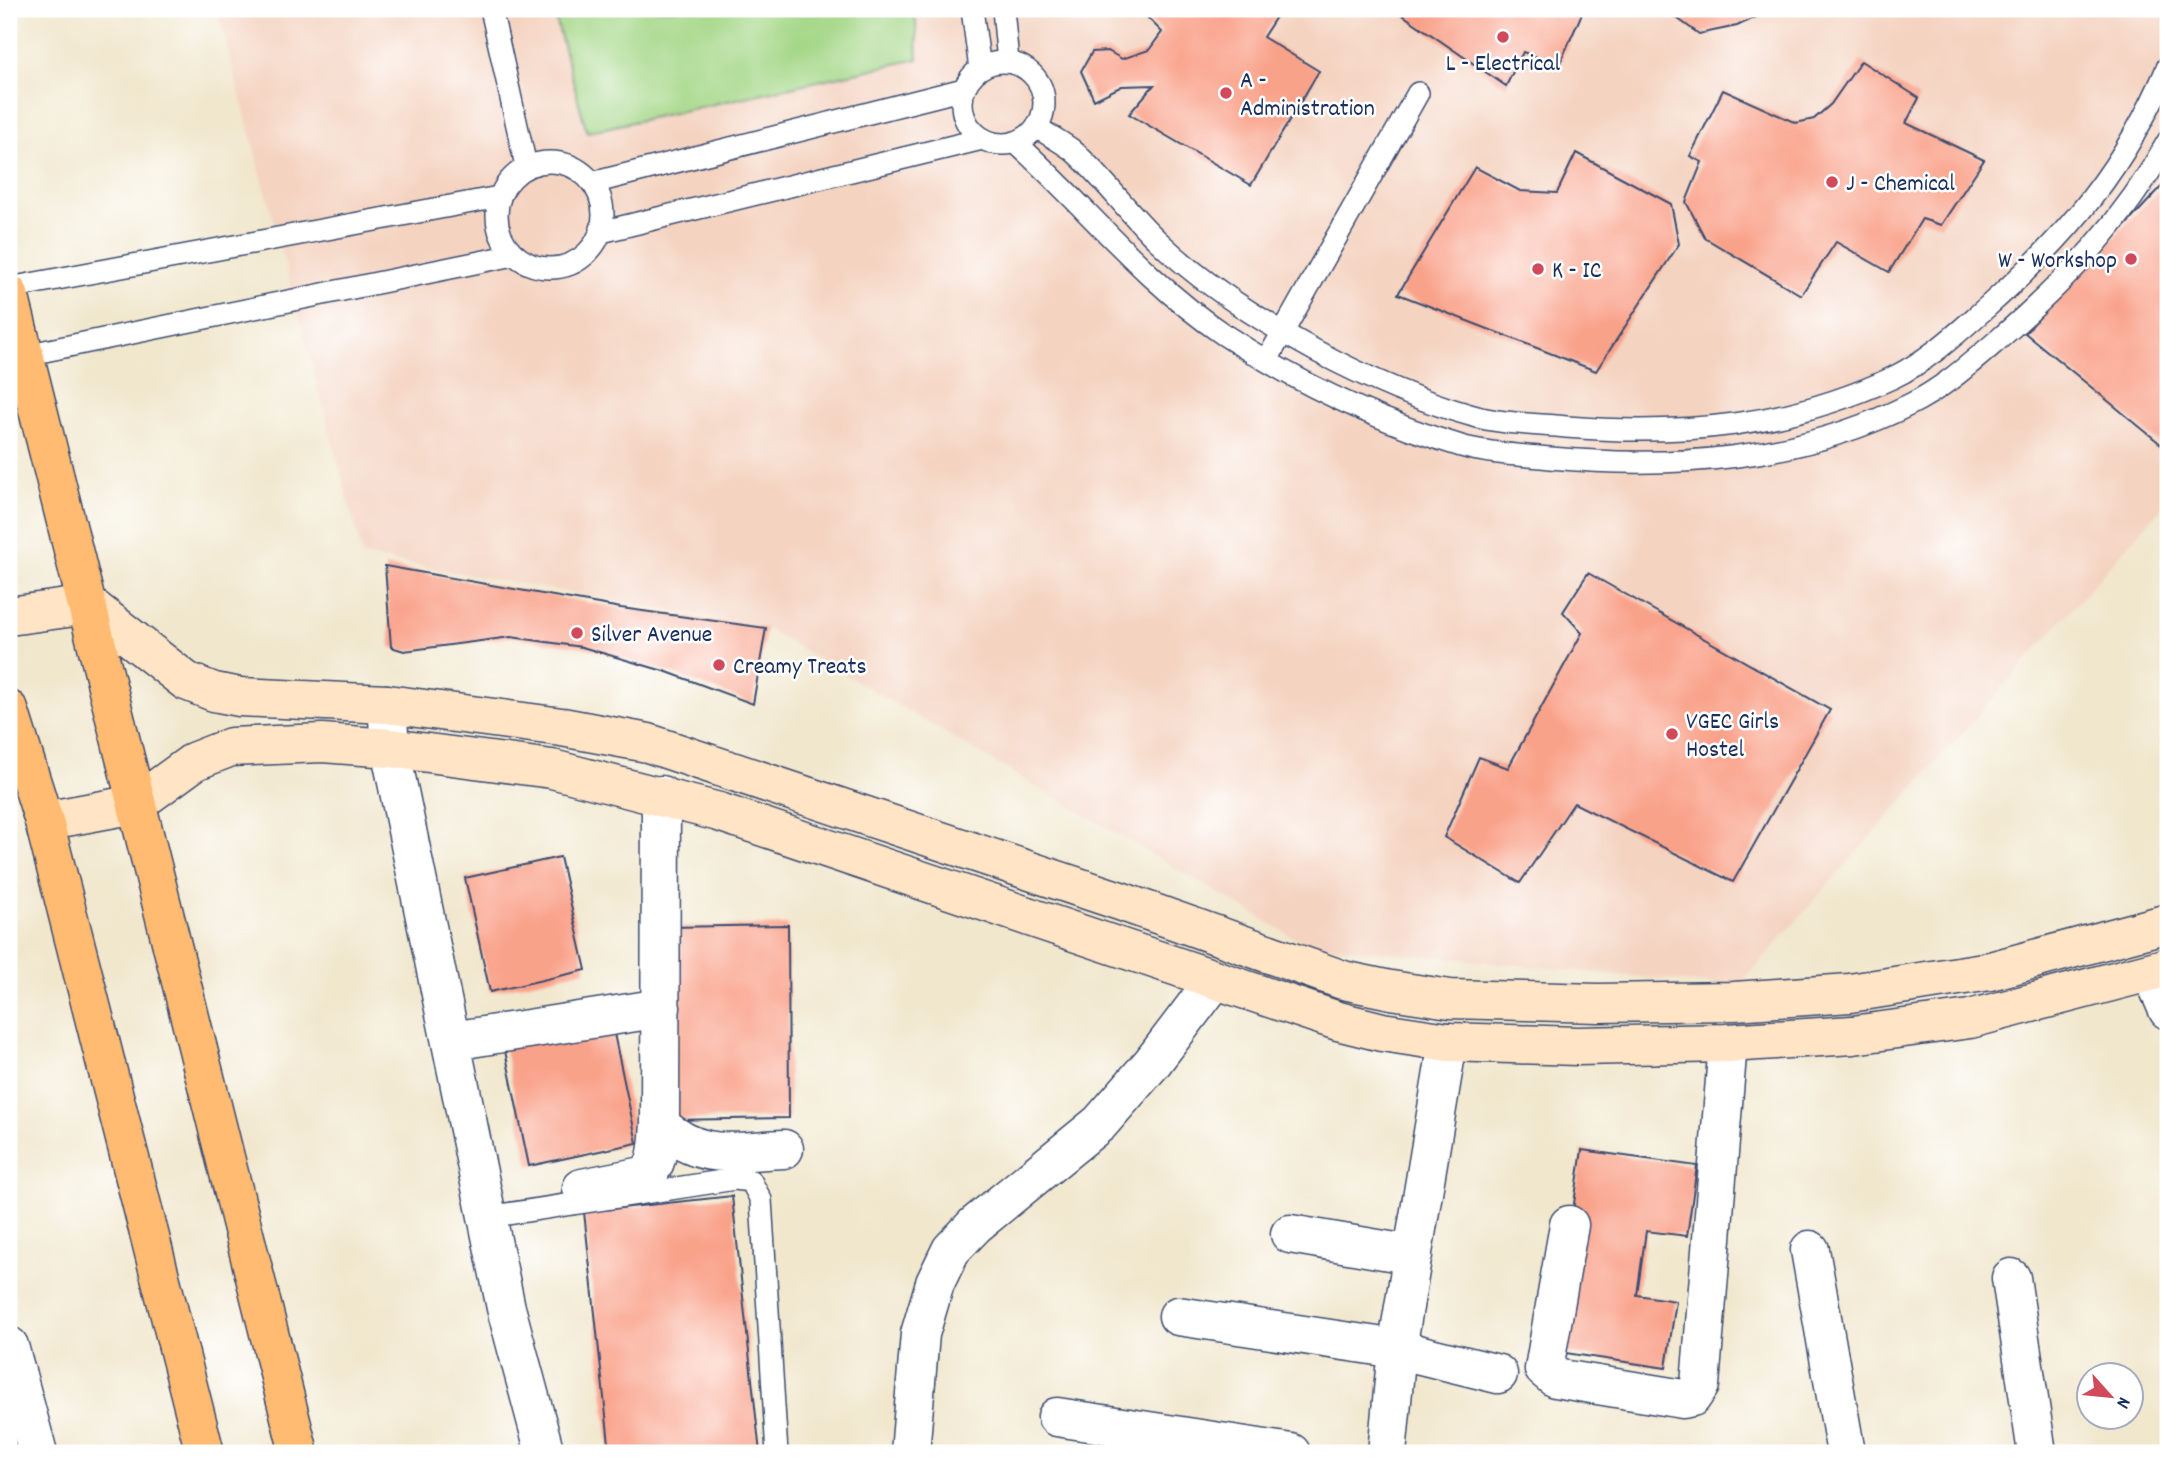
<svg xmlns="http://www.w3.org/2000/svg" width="2177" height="1462" viewBox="0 0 2177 1462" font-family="Dekko,sans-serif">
  <rect width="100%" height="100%" fill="#fff"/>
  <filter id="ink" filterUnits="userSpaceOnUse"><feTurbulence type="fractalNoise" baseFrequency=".0143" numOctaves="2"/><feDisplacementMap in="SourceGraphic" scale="14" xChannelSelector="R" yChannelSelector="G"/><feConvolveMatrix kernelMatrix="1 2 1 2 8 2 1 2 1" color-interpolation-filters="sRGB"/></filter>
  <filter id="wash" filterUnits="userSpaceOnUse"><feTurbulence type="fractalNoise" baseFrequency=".00686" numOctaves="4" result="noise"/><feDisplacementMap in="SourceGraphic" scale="28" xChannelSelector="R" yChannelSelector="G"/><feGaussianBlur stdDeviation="1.57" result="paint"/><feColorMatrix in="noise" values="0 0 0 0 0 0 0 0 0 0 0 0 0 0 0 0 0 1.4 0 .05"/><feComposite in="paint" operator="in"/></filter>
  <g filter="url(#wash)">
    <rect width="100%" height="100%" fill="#f1e7cd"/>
    <path fill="#f4d3c0" d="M217,9H2168V500L1738,987L1305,944L766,628L363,556Z"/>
    <path fill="#a4d787" stroke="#608372" stroke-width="2" d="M553,9H915L918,59L587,132Z"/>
    <g id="blocks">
      <path fill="#f9a28a" d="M1139,9H1281L1263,37L1319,71L1251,185L1129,114L1154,85L1122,86L1094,100L1081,71L1092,52L1108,51L1122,59L1149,50L1162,32Z
        M1394,9H1584L1559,65L1523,52L1506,86Z
        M1675,9H1773L1737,26L1699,34L1674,16Z
        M1861,61L1919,98L1906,123L1984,160L1941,225L1922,219L1889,272L1836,242L1801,295L1705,238L1686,202L1702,162L1690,156L1723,90L1796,123L1814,119L1831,104Z
        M1576,153L1671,204L1679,244L1596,371L1398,294L1475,167L1520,191L1557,193Z
        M2165,183L2168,186V450L2025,333Z
        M385,566L621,608L766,628L753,704L667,672L582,647L511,637L404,651L391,647Z
        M1588,573L1830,710L1733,882L1574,803L1520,883L1444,837L1479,757L1508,768L1582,633L1563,612Z
        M560,857L586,970L490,992L465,878Z
        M788,925L789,1118L671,1120L669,927Z
        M612,1024L637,1143L529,1166L504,1046Z
        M1582,1150L1697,1166L1687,1236L1646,1231L1637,1295L1676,1301L1666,1368L1552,1351Z
        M732,1196L760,1453H610L584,1212Z"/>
    </g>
  </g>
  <g filter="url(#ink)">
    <use href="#blocks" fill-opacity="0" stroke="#3b4b6f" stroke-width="2"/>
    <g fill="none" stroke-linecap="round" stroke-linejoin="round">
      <defs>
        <path id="lane" d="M491,9L526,166
          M972,9L980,69
          M1003,9L1008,62
          M962 103a41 41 0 1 1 82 0a41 41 0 1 1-82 0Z
          M1036,127C1047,134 1060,141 1071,149C1102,175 1127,212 1157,240C1204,285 1259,320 1316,351C1365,377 1417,400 1470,415C1500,424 1535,424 1566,427C1681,436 1787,427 1892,378C1928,361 1957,333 1987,307C2069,234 2125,168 2168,66
          M1015,142C1086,206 1143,280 1223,334C1296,382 1378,421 1461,446C1489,454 1521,455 1550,458C1672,469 1797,461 1909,405C1942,389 1970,364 1998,340C2068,279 2123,222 2168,141
          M497 215a53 53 0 1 1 106 0a53 53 0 1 1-106 0Z
          M592,183L964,89
          M601,232L982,139
          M9,288L499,197
          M25,355L514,255
          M1267,360L1418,93
          M487,1217L735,1179L751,1181L761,1200L777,1453"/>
        <path id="street" d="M387,704L390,748L506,1308L545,1453
          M2152,973L2168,1010
          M452,1041L661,1008
          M660,1125C702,1162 732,1151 784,1149
          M582,1188L643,1176C660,1167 658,1142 660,1125L661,795
          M1569,1225L1544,1369L1555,1378L1683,1399L1692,1397L1700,1385L1728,1043
          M1290,1234L1413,1255
          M1810,1250L1846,1453
          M2011,1278L2037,1453
          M1178,1316L1397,1349L1498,1374
          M9,1346L38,1453
          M1057,1417L1291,1453
          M910,1453L920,1334L935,1283L951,1250L975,1225L1100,1123L1152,1063L1215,980
          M1387,1453L1397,1349L1448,1042"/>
        <path id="secondary" d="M9,616L89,605L186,681L214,692L240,697L387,704L562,727L648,743L1120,901L1343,980L1391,990L1450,999L1598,1003L1734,1001L1850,993L1990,971L2168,923
          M44,821L136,804L195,761L231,747L322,743L390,748L552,769L719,812L1338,1021L1382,1032L1448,1042L1577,1046L1728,1043L1853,1035L1970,1019L2168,967"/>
        <path id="primary" d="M9,294L299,1453
          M9,710L44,821L205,1453"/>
      </defs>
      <use href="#lane" stroke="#3b4b6f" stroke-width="24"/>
      <use href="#street" stroke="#3b4b6f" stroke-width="41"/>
      <use href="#secondary" stroke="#3b4b6f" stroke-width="41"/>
      <use href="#primary" stroke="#3b4b6f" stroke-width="41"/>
      <use href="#lane" stroke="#fff" stroke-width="21"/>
      <use href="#street" stroke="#fff" stroke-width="38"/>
      <use href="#secondary" stroke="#ffe4c6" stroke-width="38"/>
      <use href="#primary" stroke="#febb71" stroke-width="38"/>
    </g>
  </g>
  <g fill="#d1495b" stroke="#fff" stroke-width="2.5">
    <circle cx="1503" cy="37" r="7"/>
    <circle cx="1226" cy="93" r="7"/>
    <circle cx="1832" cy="182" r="7"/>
    <circle cx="2131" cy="259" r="7"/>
    <circle cx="1538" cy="269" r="7"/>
    <circle cx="577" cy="633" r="7"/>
    <circle cx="719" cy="665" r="7"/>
    <circle cx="1672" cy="734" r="7"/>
  </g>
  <g text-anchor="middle" stroke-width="5" stroke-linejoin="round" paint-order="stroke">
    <g font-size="24" fill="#1b2f5e" stroke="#fff" text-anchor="start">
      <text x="1503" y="70" text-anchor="middle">L - Electrical</text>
      <text x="1240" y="87">A -<tspan x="1240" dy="28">Administration</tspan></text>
      <text x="1846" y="190">J - Chemical</text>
      <text x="2117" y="267" text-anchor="end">W - Workshop</text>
      <text x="1552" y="277">K - IC</text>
      <text x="591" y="641">Silver Avenue</text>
      <text x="733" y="673">Creamy Treats</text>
      <text x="1686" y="728">VGEC Girls<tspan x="1686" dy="28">Hostel</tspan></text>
    </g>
  </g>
  <rect width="2177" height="1462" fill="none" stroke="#fff" stroke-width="35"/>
  <g transform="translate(2110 1396) rotate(117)"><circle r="33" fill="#ffffff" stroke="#a4acbf" stroke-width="2"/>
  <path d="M0-5L12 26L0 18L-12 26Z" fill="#d1495b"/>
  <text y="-10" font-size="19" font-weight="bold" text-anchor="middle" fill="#1b2f5e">N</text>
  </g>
</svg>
